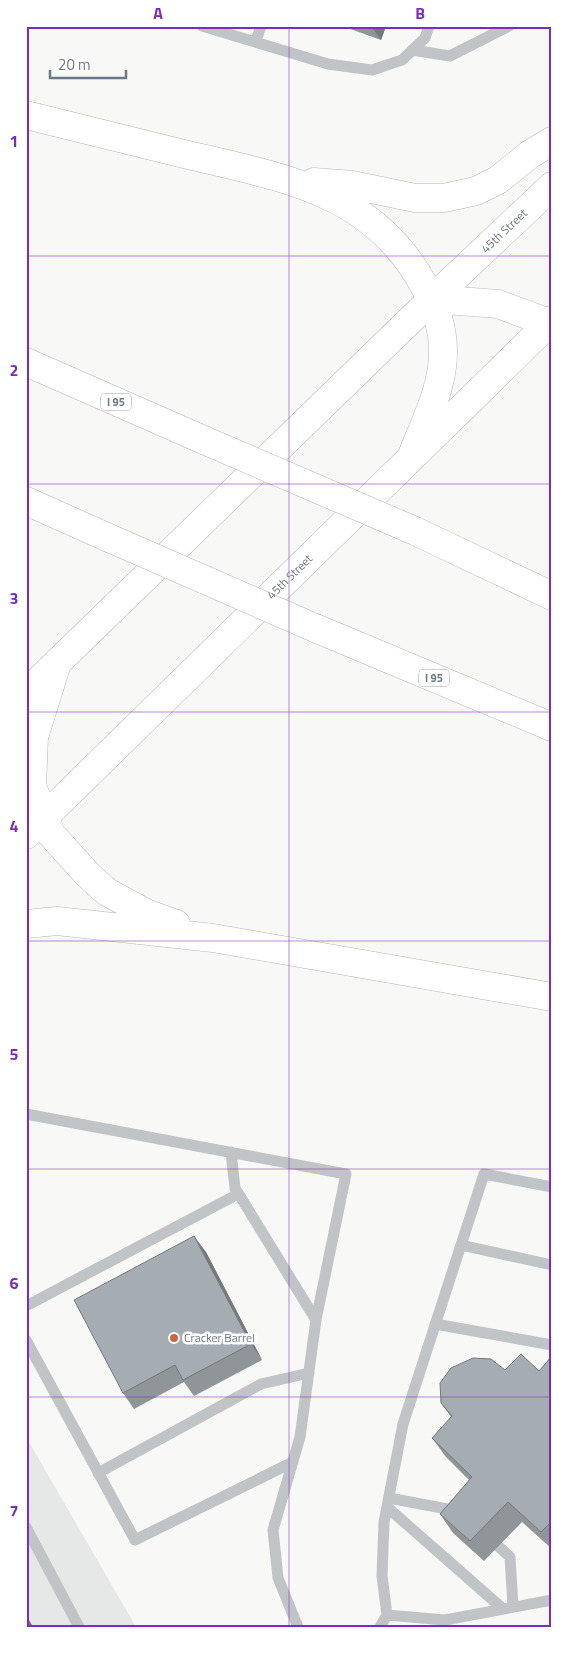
<svg xmlns="http://www.w3.org/2000/svg" width="578" height="1653" viewBox="0 0 578 1653" font-family="'Titillium Web',sans-serif">
  <rect width="100%" height="100%" fill="#f8f8f7"/>
  <path fill="#e6e7e7" d="M26,1437L136,1627H26Z"/>
  <g fill="none" stroke-linecap="round" stroke-linejoin="round">
    <defs>
      <g id="secondary">
        <path id="s1" d="M26,693L432,299L552,186"/>
        <path id="s2" d="M26,835L552,320"/>
      </g>
      <path id="motorway" d="M26,115C79,128 132,141 184,154C279,177 370,189 422,282C434,303 443,326 443,350C444,387 424,424 411,458
        M314,182L352,185L415,198H444L476,191L498,180L529,155L552,141
        M432,299L498,304L552,324
        M26,362L206,441
        M26,501L109,538
        M415,531L552,596
        M315,628L552,727
        M57,663L34,737L32,786L51,834L88,875L107,892L148,914L176,924
        M26,924L57,921L213,938L552,997"/>
    </defs>
    <use href="#secondary" stroke="#b3b7bb" stroke-width="29"/>
    <use href="#motorway" stroke="#b4b7ba" stroke-width="29"/>
    <path stroke="#c0c4c7" stroke-width="11" d="M202,26L328,64L372,70L402,60L425,38L429,26
      M256,41L261,26
      M412,50L450,56L509,26
      M26,1114L346,1174L316,1320
      M231,1152L235,1188L316,1320L300,1437L273,1530L278,1578L298,1627
      M461,1245L552,1265
      M26,1306L238,1194
      M435,1324L552,1345
      M26,1340L135,1540L293,1462
      M98,1473L261,1384L309,1373
      M389,1498L458,1511
      M387,1507L502,1608
      M26,1527L79,1627
      M498,1546L510,1557L513,1606
      M387,1615L445,1620L552,1600
      M380,1627L387,1615L382,1576L384,1522L403,1424L484,1174L552,1187"/>
    <use href="#secondary" stroke="#fff" stroke-width="28"/>
    <use href="#motorway" stroke="#fff" stroke-width="28"/>
    <defs>
      <path id="motorway-bridge" d="M206,441L415,531
        M109,538L315,628"/>
    </defs>
    <use href="#motorway-bridge" stroke="#b4b7ba" stroke-width="29" stroke-linecap="butt"/>
    <use href="#motorway-bridge" stroke="#fff" stroke-width="28"/>
  </g>
  <path fill="#8f9599" d="M342,26H386L381,40Z
    M206,1252L262,1360L194,1396L184,1382L134,1409L123,1393Z
    M552,1356V1549L522,1522L484,1561L453,1533L440,1514L469,1480L446,1457L432,1438L451,1417L441,1403L505,1370L539,1371Z
    M26,1615L33,1627H26Z"/>
  <path fill="#74797d" d="M371,26H386L381,40Z
    M194,1236L206,1252L262,1360L251,1344Z
    M26,1615L33,1627H30L26,1621Z"/>
  <path fill="#a6adb2" stroke="#74797d" d="M194,1236L251,1344L183,1380L175,1365L123,1393L74,1300Z
    M521,1354L539,1371L552,1356V1521L541,1532L508,1502L470,1541L440,1514L472,1477L432,1438L452,1416L441,1403L440,1383L451,1368L473,1358L491,1359L505,1370Z"/>
  <path fill="none" stroke="#7b2cbf" stroke-width="1" stroke-opacity="0.55" d="M289,26V1627M26,256H552M26,484H552M26,712H552M26,941H552M26,1169H552M26,1397H552"/>
  <circle fill="#cd6642" stroke="#fff" stroke-width="2" cx="174" cy="1338" r="5"/>
  <g text-anchor="middle" stroke-width="5" stroke-linejoin="round" paint-order="stroke">
    <g fill="#fff" stroke="#98a0a8" stroke-width="1">
      <rect x="101" y="393.5" width="30" height="17" rx="4"/>
      <rect x="419" y="669.5" width="30" height="17" rx="4"/>
    </g>
    <g font-size="11" font-weight="bold" fill="#6c7883">
      <text x="116" y="406">I 95</text>
      <text x="434" y="682">I 95</text>
    </g>
    <g font-size="12" fill="#6c7883" stroke="#fff">
      <text dy="4" stroke="none"><textPath href="#s1" startOffset="665">45th Street</textPath></text>
      <text dy="4" stroke="none"><textPath href="#s2" startOffset="369">45th Street</textPath></text>
    </g>
    <g font-size="12" fill="#6c7883" stroke="#fff" text-anchor="start">
      <text x="184" y="1342">Cracker Barrel</text>
    </g>
  </g>
  <rect width="578" height="1653" fill="none" stroke="#ffffff" stroke-width="55"/>
  <path d="M50 70v8h76v-8" fill="none" stroke="#6c7883" stroke-width="2.5"/>
  <text x="58" y="70" font-size="15" fill="#6c7883" stroke="#ffffff" stroke-width="4" paint-order="stroke">20 m</text>
  <rect x="28" y="28" width="522" height="1598" fill="none" stroke="#7b2cbf" stroke-width="2"/>
  <g font-size="16" text-anchor="middle" font-weight="bold" fill="#7b2cbf">
    <text x="158" y="19">A</text>
    <text x="420" y="19">B</text>
    <text x="14" y="147">1</text>
    <text x="14" y="376">2</text>
    <text x="14" y="604">3</text>
    <text x="14" y="832">4</text>
    <text x="14" y="1060">5</text>
    <text x="14" y="1289">6</text>
    <text x="14" y="1517">7</text>
  </g>
</svg>
